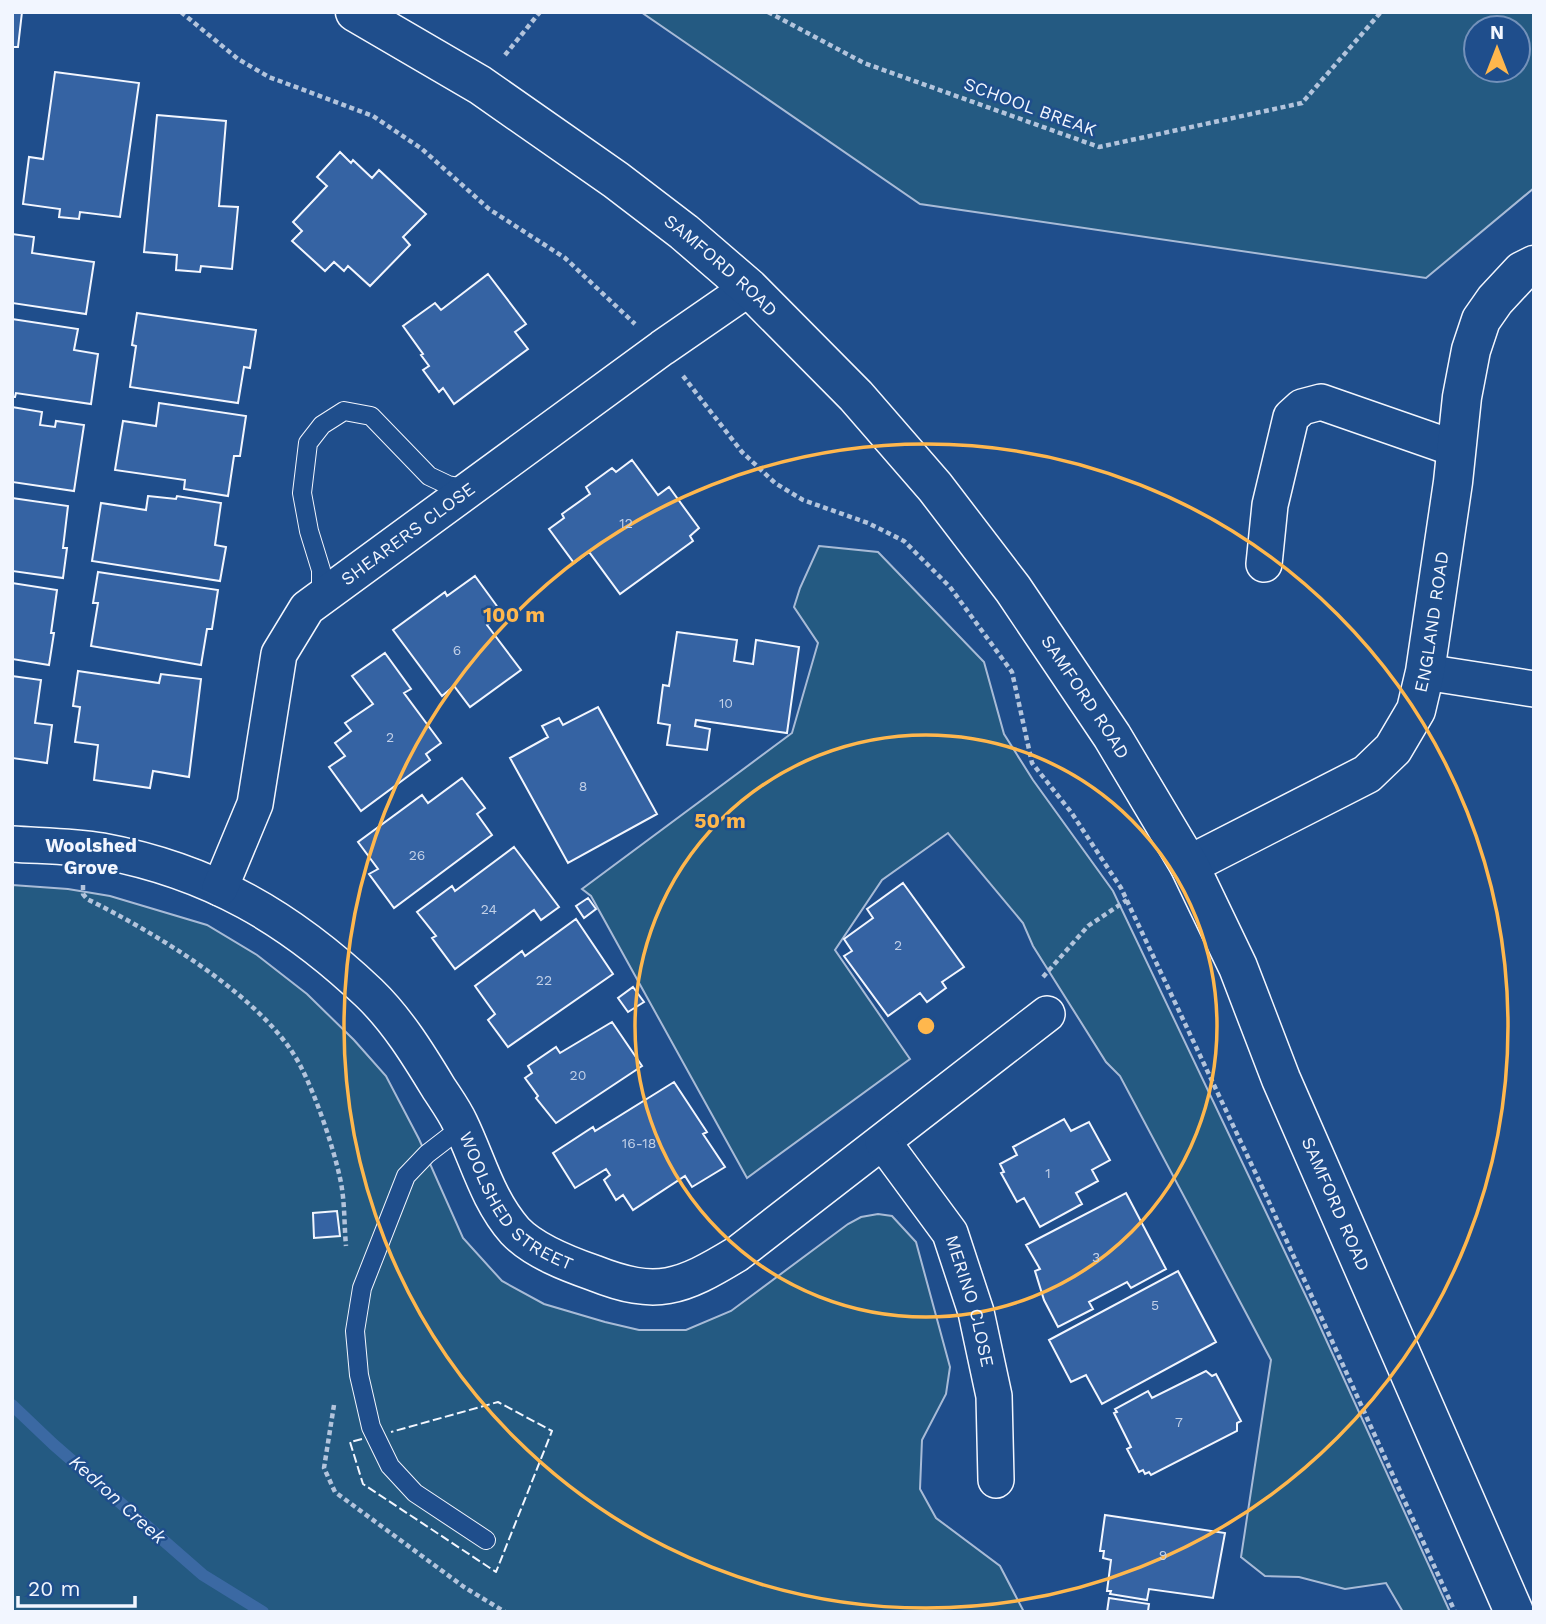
<svg xmlns="http://www.w3.org/2000/svg" width="1546" height="1624" viewBox="0 0 1546 1624" font-family="'Work Sans',sans-serif">
  <rect width="100%" height="100%" fill="#1f4e8c"/>
  <path fill="#245a82" stroke="#a8bbd7" stroke-width="2" fill-rule="evenodd" d="M641,12H1534V188L1426,278L920,204ZM1518,28V70H1476V28Z
    M819,546L878,552L984,662L1004,734L1033,780L1113,891L1313,1311L1450,1612H1403L1386,1583L1345,1589L1299,1577L1265,1576L1241,1557L1271,1360L1120,1076L1106,1062L1033,946L1023,923L948,833L882,880L835,950L910,1059L747,1178L591,896L582,889L792,733L818,643L794,607L800,588Z
    M12,885L68,889L110,896L207,925L257,955L307,994L354,1040L386,1076L419,1139L463,1238L502,1281L544,1304L605,1322L639,1330H686L731,1311L848,1224L861,1217L878,1214L892,1216L916,1242L950,1367L946,1394L922,1440L920,1489L936,1518L1000,1566L1024,1612H12Z"/>
  <g fill="none" stroke-linecap="round" stroke-linejoin="round">
    <path stroke="#3b69a3" stroke-width="12" d="M12,1405L53,1444L203,1575L263,1612"/>
  </g>
  <path fill="#3563a3" stroke="#f2f6ff" stroke-width="2" d="M12,12H22L18,47H12Z
    M55,72L139,83L120,217L80,212L79,219L59,217L60,209L23,204L29,157L43,159Z
    M157,115L226,121L219,206L238,207L232,269L201,266L200,272L176,270L177,255L144,252Z
    M340,152L351,163L353,160L372,178L379,170L426,214L403,237L410,245L370,286L348,266L344,271L334,262L325,271L292,241L302,231L293,222L327,186L317,177Z
    M12,234L34,237L32,253L94,262L86,314L12,303Z
    M488,274L526,324L515,332L528,349L454,404L443,388L439,392L423,370L429,366L421,355L423,354L403,326L435,303L441,310Z
    M137,313L256,330L250,368L244,367L238,403L130,387L136,346L132,345Z
    M12,319L78,329L74,350L98,354L91,404L16,393L15,397H12Z
    M159,403L246,416L240,456H234L228,496L184,489L185,480L115,470L123,421L156,426Z
    M12,407L42,412L40,425L55,427L56,421L84,425L74,491L12,482Z
    M632,460L658,495L669,487L699,528L690,536L693,541L620,594L589,552L574,563L549,529L564,518L562,514L590,494L586,487L612,468L616,472Z
    M148,496L176,499L177,496L221,503L215,545L226,547L220,581L92,561L101,503L146,510Z
    M12,498L68,506L63,548H67L63,578L12,571Z
    M98,572L218,590L212,629H207L201,665L91,646L98,603H93Z
    M475,576L502,613L487,625L521,670L470,707L454,686L442,696L393,630L445,592L447,596Z
    M12,583L57,590L51,633H54L49,665L12,659Z
    M677,632L737,640L734,661L753,664L756,640L799,647L787,733L696,720L695,726L710,729L707,750L667,745L670,725L658,723L663,685L669,686Z
    M385,653L411,689L404,693L441,743L426,754L430,760L361,811L329,767L345,756L335,743L351,731L345,723L373,704L352,676Z
    M78,671L159,683L161,674L201,679L189,777L153,771L150,788L94,780L98,745L75,742L80,707L73,706Z
    M12,676L41,680L35,723L52,725L47,763L12,758Z
    M598,707L657,814L568,863L510,758L548,737L542,726L559,718L563,725Z
    M462,778L485,808L477,814L492,835L394,908L369,874L378,869L358,842L422,795L428,803Z
    M514,847L559,907L541,920L534,910L455,969L432,938L436,936L417,912L452,886L455,891Z
    M903,883L964,967L942,982L946,988L927,1002L920,993L888,1016L844,956L852,951L844,939L873,918L867,909Z
    M588,898L596,909L584,918L576,906Z
    M576,919L613,974L508,1047L488,1020L495,1014L475,986L522,951L525,956Z
    M633,987L644,1002L628,1012L618,998Z
    M612,1022L642,1066L556,1123L536,1098L538,1096L525,1078L532,1073L528,1066L556,1047L560,1053Z
    M674,1082L707,1132L703,1134L725,1167L692,1187L685,1176L633,1210L623,1195L616,1200L604,1180L610,1175L606,1169L575,1188L553,1153L593,1127L595,1131Z
    M1064,1119L1071,1131L1089,1122L1110,1160L1092,1170L1098,1181L1076,1193L1082,1204L1040,1227L1024,1198L1017,1202L1001,1173L1004,1172L1000,1164L1017,1155L1013,1147Z
    M1126,1193L1166,1269L1131,1288L1127,1282L1089,1302L1093,1309L1058,1327L1044,1300L1035,1271L1040,1269L1026,1245Z
    M337,1211L340,1236L314,1238L313,1213Z
    M1178,1271L1216,1342L1102,1404L1086,1375L1071,1382L1049,1340Z
    M1206,1371L1212,1376L1216,1374L1241,1421L1237,1423V1431L1151,1475L1149,1472L1145,1474L1143,1470L1139,1472L1127,1449L1131,1447L1114,1413L1117,1412L1115,1409L1148,1391L1152,1398Z
    M1105,1515L1225,1533L1213,1598L1149,1589L1147,1600L1110,1594L1111,1591H1107L1111,1560L1103,1558L1104,1551H1100Z
    M1109,1598L1149,1604L1148,1611L1150,1612H1107Z"/>
  <g fill="none" stroke-linecap="round" stroke-linejoin="round">
    <defs>
      <path id="service" d="M321,598V570L309,531L302,493L308,443L322,425L344,411L371,416L429,476L448,485L469,489
        M462,1127L427,1154L406,1176L362,1288L355,1331L359,1375L371,1427L390,1466L415,1493L486,1540"/>
      <g id="minor">
        <path d="M1264,564L1270,505L1291,417L1302,407L1321,402L1456,449"/>
        <path d="M1425,672L1534,689"/>
        <path id="s1" d="M12,844C42,846 73,846 102,851C210,871 290,918 369,993C397,1020 418,1054 438,1087C445,1098 454,1110 460,1123C478,1160 487,1199 515,1231C534,1251 568,1264 594,1273C657,1298 681,1288 737,1254L1047,1014"/>
        <path id="s2" d="M220,888L255,804L279,654L307,608L662,348L749,288"/>
        <path id="s3" d="M883,1142L950,1233L976,1312L994,1396L996,1480"/>
      </g>
      <g id="secondary">
        <path id="s4" d="M1189,865L1367,774L1393,749L1416,710L1425,672L1453,482L1462,397L1471,350L1481,320L1495,300L1522,271L1534,265"/>
      </g>
      <g id="primary">
        <path id="s5" d="M355,12L480,85L616,180L684,232L749,288L856,396L935,487L1013,589L1112,736L1189,865L1238,967L1281,1079L1514,1612"/>
      </g>
    </defs>
    <use href="#service" stroke="#f2f6ff" stroke-width="20"/>
    <use href="#minor" stroke="#f2f6ff" stroke-width="38"/>
    <use href="#secondary" stroke="#f2f6ff" stroke-width="41"/>
    <use href="#primary" stroke="#f2f6ff" stroke-width="41"/>
    <path stroke="#b3c4dc" stroke-width="4.5" stroke-dasharray="5 3.5" stroke-linecap="butt" d="M181,12L238,59L269,77L373,116L422,149L489,209L565,258L635,324
      M768,12L864,63L1099,147L1302,103L1381,12
      M505,55L540,12
      M683,376L742,452L775,483L803,500L868,523L904,541L950,587L1012,672L1032,763L1071,812L1121,888L1264,1191L1455,1612
      M83,885V894L87,899C154,932 267,999 301,1067C316,1096 333,1146 340,1178C345,1200 344,1224 346,1246
      M1043,977L1088,926L1127,900
      M334,1405L324,1468L335,1492L464,1587L505,1612"/>
    <use href="#service" stroke="#1f4e8c" stroke-width="18"/>
    <use href="#minor" stroke="#1f4e8c" stroke-width="35"/>
    <use href="#secondary" stroke="#1f4e8c" stroke-width="38"/>
    <use href="#primary" stroke="#1f4e8c" stroke-width="38"/>
    <path stroke="#f2f6ff" stroke-width="2" stroke-dasharray="9 3.5" stroke-linecap="butt" d="M362,1439L350,1442L363,1484L496,1572L552,1431L498,1402L391,1432"/>
  </g>
  <g fill="none" stroke="#ffb74d" stroke-width="3.5">
    <circle cx="926" cy="1026" r="291"/>
    <circle cx="926" cy="1026" r="582"/>
  </g>
  <g text-anchor="middle" stroke-width="5" stroke-linejoin="round" paint-order="stroke">
    <g font-size="14" fill="#c3d1e8">
      <text x="626" y="528">12</text>
      <text x="457" y="655">6</text>
      <text x="726" y="708">10</text>
      <text x="390" y="742">2</text>
      <text x="583" y="791">8</text>
      <text x="417" y="860">26</text>
      <text x="489" y="914">24</text>
      <text x="898" y="950">2</text>
      <text x="544" y="985">22</text>
      <text x="578" y="1080">20</text>
      <text x="639" y="1148">16-18</text>
      <text x="1048" y="1178">1</text>
      <text x="1096" y="1262">3</text>
      <text x="1155" y="1310">5</text>
      <text x="1179" y="1427">7</text>
      <text x="1163" y="1560">9</text>
    </g>
    <g font-size="18" fill="#f2f6ff" stroke="#1f4e8c">
      <text transform="translate(1030 107) rotate(20)" y="6">SCHOOL BREAK</text>
      <text dy="6" stroke="none"><textPath href="#s5" startOffset="446">SAMFORD ROAD</textPath></text>
      <text dy="6" stroke="none"><textPath href="#s2" startOffset="422">SHEARERS CLOSE</textPath></text>
      <text dy="6" stroke="none"><textPath href="#s4" startOffset="371">ENGLAND ROAD</textPath></text>
      <text dy="6" stroke="none"><textPath href="#s5" startOffset="1013">SAMFORD ROAD</textPath></text>
      <text dy="6" stroke="none"><textPath href="#s1" startOffset="656">WOOLSHED STREET</textPath></text>
      <text dy="6" stroke="none"><textPath href="#s5" startOffset="1580">SAMFORD ROAD</textPath></text>
      <text dy="6" stroke="none"><textPath href="#s3" startOffset="184">MERINO CLOSE</textPath></text>
    </g>
    <g font-size="19" font-weight="bold" fill="#f2f6ff" stroke="#1f4e8c">
      <text x="91" y="852">Woolshed<tspan x="91" dy="22">Grove</tspan></text>
    </g>
    <g font-size="19" font-style="italic" fill="#f2f6ff" stroke="#1f4e8c">
      <text transform="translate(118 1499) rotate(42)" y="7">Kedron Creek</text>
    </g>
  </g>
  <circle cx="926" cy="1026" r="10" fill="#ffb74d" stroke="#1f4e8c" stroke-width="3.5"/>
  <g font-size="21" text-anchor="middle" font-weight="bold" fill="#ffb74d" stroke="#1f4e8c" stroke-width="5" stroke-linejoin="round" paint-order="stroke">
    <text x="514" y="622">100 m</text>
    <text x="720" y="828">50 m</text>
  </g>
  <rect width="1546" height="1624" fill="none" stroke="#f2f6ff" stroke-width="28"/>
  <g transform="translate(1497 49)"><circle r="33" fill="#1f4e8c" stroke="#7391ba" stroke-width="2"/>
  <path d="M0-5L12 26L0 18L-12 26Z" fill="#ffb74d"/>
  <text y="-10" font-size="19" font-weight="bold" text-anchor="middle" fill="#f2f6ff">N</text>
  </g>
  <path d="M18 1596v10h117v-10" fill="none" stroke="#f2f6ff" stroke-width="3.5"/>
  <text x="28" y="1596" font-size="21" fill="#f2f6ff" stroke="#1f4e8c" stroke-width="5" paint-order="stroke">20 m</text>
</svg>
